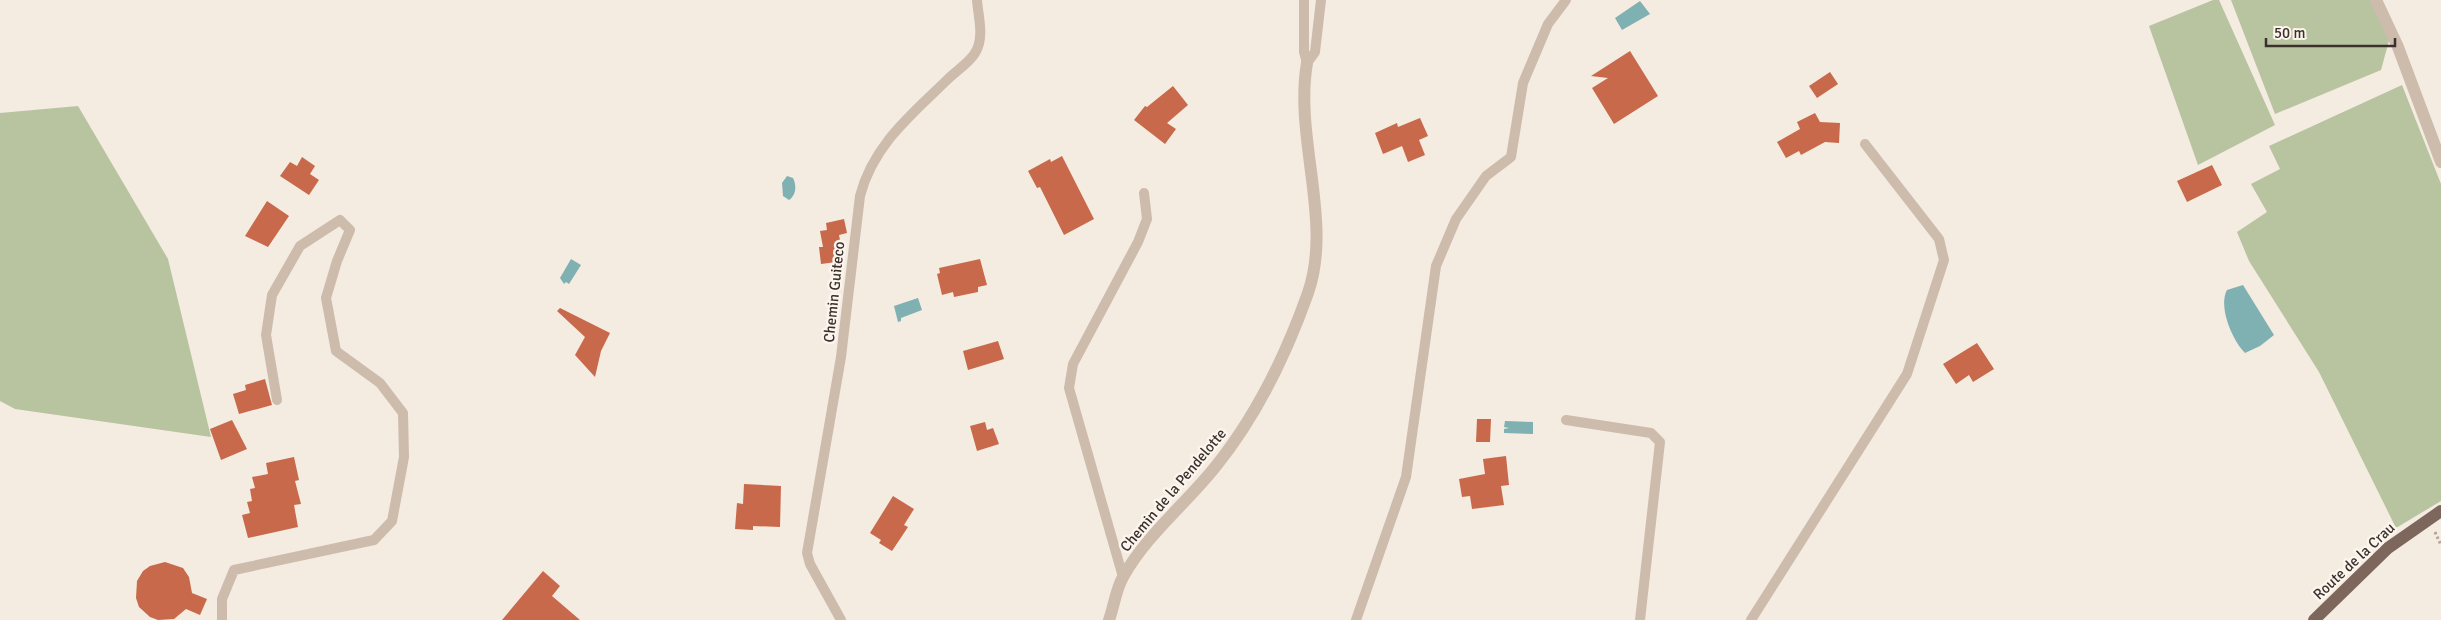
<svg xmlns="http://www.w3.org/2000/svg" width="2441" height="620" viewBox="0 0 2441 620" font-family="Signika,sans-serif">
  <rect width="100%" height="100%" fill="#f4ebe1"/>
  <path fill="#b8c4a0" d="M2213,0H2219L2275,125L2198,165L2149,26Z
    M2231,0H2372L2390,37L2381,70L2275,114Z
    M2402,85L2441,184V501L2396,528L2319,372L2249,261L2237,232L2267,212L2251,184L2280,169L2269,146Z
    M78,106L168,259L211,437L15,409L0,401V113Z"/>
  <path fill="#7fb0b2" d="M1640,1L1650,14L1622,30L1615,18Z
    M787,176L793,178C797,186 796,195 789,200L783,196L782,183Z
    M571,259L581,265L569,284L566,282L564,284L560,278Z
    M2243,285L2274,335L2260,346L2245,353C2232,340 2218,306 2227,290Z
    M918,298L922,310L901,318V321L898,322L894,306Z
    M1505,421L1533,422V434L1504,433V429L1509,428L1504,427Z"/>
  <path fill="#c8694b" d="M1630,51L1658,96L1614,124L1592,88L1608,78L1591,76Z
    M1830,72L1838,84L1817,98L1809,86Z
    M1173,86L1188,105L1167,123L1176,129L1165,144L1134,120L1145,106L1147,107Z
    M1815,113L1820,122L1840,123L1839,143L1825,142L1801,155L1799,151L1786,158L1777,142L1800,129L1797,122Z
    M1420,118L1428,136L1419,140L1425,155L1408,162L1402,146L1383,154L1375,133L1397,123L1398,127Z
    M1062,156L1094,219L1064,235L1040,187L1037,188L1028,171L1050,159L1051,162Z
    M302,157L315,166L310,174L319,180L309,195L280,176L290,162L297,166Z
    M2212,165L2222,185L2187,202L2177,181Z
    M267,201L289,216L268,247L245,236Z
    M844,219L847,233L839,235L844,261L821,264L819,247H823L820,231L827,230L826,223Z
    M980,259L987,285L978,287V292L954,297L953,292L942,295L937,274L940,273L939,268Z
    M560,308L610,333L601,351L595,377L575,355L585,337L557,311Z
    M998,341L1004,359L968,370L963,351Z
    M1977,343L1994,369L1973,382L1969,375L1956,384L1943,364Z
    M265,379L272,405L239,414L233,394L246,390L245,385Z
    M1477,419H1491L1490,442H1476Z
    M232,420L247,449L221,460L210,429Z
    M985,422L987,430L993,428L999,444L977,451L970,426Z
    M1506,456L1509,485L1501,486L1504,505L1472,509L1470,496L1462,497L1459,479L1485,474L1483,459Z
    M294,457L299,480L295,481L301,504L294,505L298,527L248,538L242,515L250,513L247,502L252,501L250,489L255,488L252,477L268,474L266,463Z
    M744,484L781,486L780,527L753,526V530L735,529L737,503L743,504Z
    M893,496L914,509L904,525L908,527L892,551L879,543L881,540L870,533Z
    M165,562L183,568L189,577L192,593L207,599L200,615L186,609L174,619L158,620L150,617L139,607L136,598L137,581L143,571L150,566Z
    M543,571L560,586L552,596L580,620H502Z"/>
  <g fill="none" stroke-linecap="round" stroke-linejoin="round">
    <path stroke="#b9a596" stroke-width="3" stroke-dasharray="2.5 2.5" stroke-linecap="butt" d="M2435,532L2441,545"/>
    <path stroke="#cdbbac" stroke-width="10" d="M1304,0V52L1307,63
      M1307,63L1315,52L1321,0
      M1566,420L1651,433L1660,442L1640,620
      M1123,577L1069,388L1073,364L1138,242L1147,219L1144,193
      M222,620V599L234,570L374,540L392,521L404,457L403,413L380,383L336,351L326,298L337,261L350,230L340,220L300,246L272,295L266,335L277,400
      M841,620L810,564L807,553L841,357L860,196C873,145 912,114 948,79C956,71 970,62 975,53C985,37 978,16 977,0
      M1356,620L1406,477L1436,266L1456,219L1486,176L1511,157L1523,83L1548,24L1566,0
      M1751,620L1907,374L1944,260L1939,239L1865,144"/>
    <path stroke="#cdbbac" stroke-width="12" d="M2376,0L2398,47L2441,162
      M1109,620C1114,606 1116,589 1123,577C1147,534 1186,504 1216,466C1257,415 1286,355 1308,293C1333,221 1294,138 1307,63"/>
    <path stroke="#7d675c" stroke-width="12" d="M2314,620L2388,548L2441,511"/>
  </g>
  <g text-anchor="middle" stroke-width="5" stroke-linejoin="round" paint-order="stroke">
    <g font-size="15" fill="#3b302b" stroke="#fbf5ee">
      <text transform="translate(834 292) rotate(-84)" y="5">Chemin Guiteco</text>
      <text transform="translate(1173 490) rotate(-50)" y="5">Chemin de la Pendelotte</text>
      <text transform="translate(2354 561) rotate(-43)" y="5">Route de la Crau</text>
    </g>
  </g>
  <path d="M2266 38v8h129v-8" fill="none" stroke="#3b302b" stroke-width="2.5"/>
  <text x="2274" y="38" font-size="15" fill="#3b302b" stroke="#fbf5ee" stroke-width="4" paint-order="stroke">50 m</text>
</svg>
